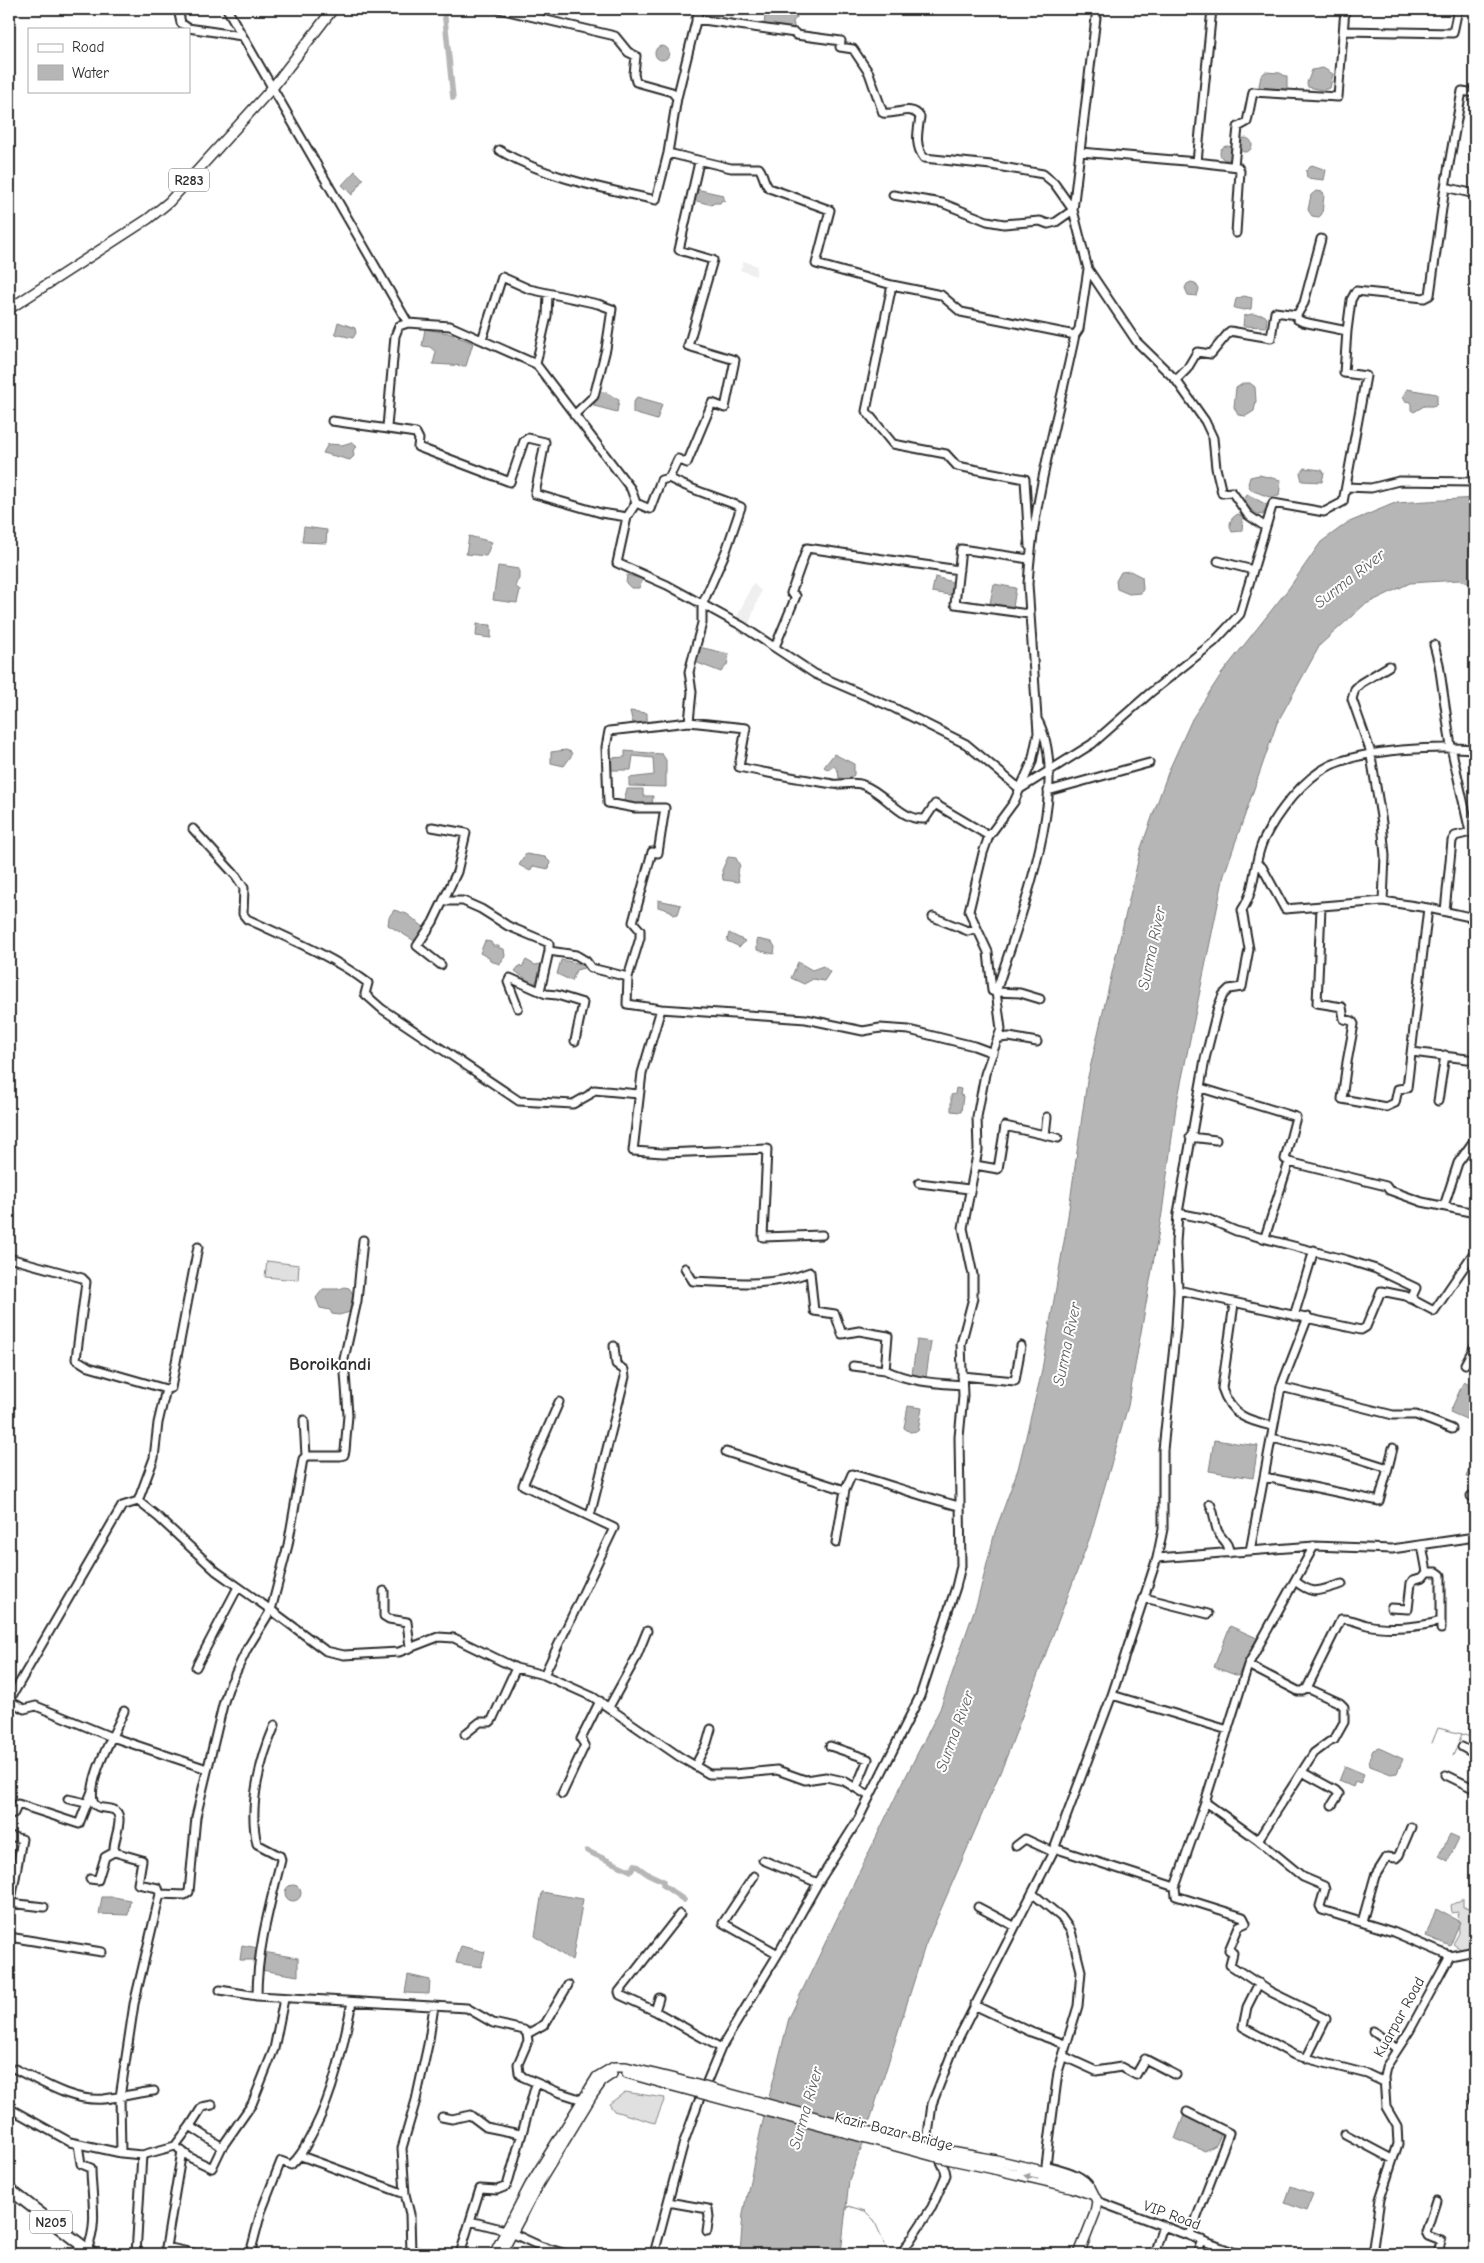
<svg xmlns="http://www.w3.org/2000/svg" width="1484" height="2263" viewBox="0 0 1484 2263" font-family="'Comic Neue',sans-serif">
  <rect width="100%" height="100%" fill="#fff"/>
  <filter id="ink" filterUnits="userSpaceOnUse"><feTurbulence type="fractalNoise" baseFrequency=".02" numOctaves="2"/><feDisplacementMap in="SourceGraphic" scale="10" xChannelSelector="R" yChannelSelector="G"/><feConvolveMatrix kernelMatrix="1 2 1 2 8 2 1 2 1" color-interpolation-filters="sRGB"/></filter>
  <g filter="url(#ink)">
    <path fill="#efefef" d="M744,261L757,266L756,276L740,270Z
      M753,583L761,591L749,624L737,617Z"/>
    <path fill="#e0e0e0" stroke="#868686" d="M267,1261L299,1265L298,1280L265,1277Z
      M1463,1899V1907L1472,1908L1475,1911L1474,1921L1471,1923L1475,1933L1469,1947L1462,1950L1453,1944L1459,1933L1458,1912L1452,1913L1451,1905Z
      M625,2092L665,2098L655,2123L614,2111L609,2104Z"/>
    <path fill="#b6b6b6" stroke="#7e7e7e" d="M766,9H788L796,11L797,18L793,21L795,31L767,27L764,24Z
      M655 53a7 7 0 1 1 14 0a7 7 0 1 1-14 0Z
      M1323,68L1333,74L1330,88L1322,90L1308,87L1307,83L1312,70Z
      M1265,72L1280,73L1287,77V88L1285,91L1262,89L1259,86L1261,76Z
      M1238 145a7 7 0 1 1 14 0a7 7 0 1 1-14 0Z
      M1220 153a7 7 0 1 1 14 0a7 7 0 1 1-14 0Z
      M1312,165L1326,170L1324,180L1307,178L1306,171Z
      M355,171L363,179L352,195L342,185Z
      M696,189L723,195L725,201L722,200L720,203H714L712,205L693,200Z
      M1316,191L1323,192L1324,195L1322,214L1319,217L1312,216L1308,210L1311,195Z
      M1191,282L1195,283L1199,289L1197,296L1188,295L1185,288L1187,284Z
      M1244,296L1252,298L1251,309L1244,310L1234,308L1236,299Z
      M1252,314L1264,315L1267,318L1266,327L1243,326L1244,316Z
      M338,322L355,328L356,333L353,338L335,334Z
      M425,329L448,333L473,343L466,366L433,364L436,352L430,347L422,346Z
      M1244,383H1250L1255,387L1256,401L1254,411L1246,416L1238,415L1234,407L1236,388Z
      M1407,389L1437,394V403L1434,406H1424L1414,412L1411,410V402L1405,401L1403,396Z
      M597,392H605L619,400L617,412L594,406Z
      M637,397L662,404L657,420L633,413V404Z
      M352,442L357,447L353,450L354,456L350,460L323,453L328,444L342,445Z
      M1304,468L1322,470L1324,473L1322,482L1302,481L1300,473Z
      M1259,475L1281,480L1279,496L1269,497L1251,490L1248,484L1250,477Z
      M1247,494L1267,505L1263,515L1257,514L1243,504Z
      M1475,498V585L1459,580L1410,583L1364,605L1320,645L1277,723L1224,875L1176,1107L1162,1213L1128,1406L1090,1537L1005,1761L925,1946L862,2146L849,2180L841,2254H740L743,2213L761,2129L789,2018L896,1796L940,1709L978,1599L995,1532L1018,1469L1041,1375L1066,1230L1087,1081L1141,848L1169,770L1192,719L1222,673L1289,588L1321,542L1347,523L1395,503Z
      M1238,514L1243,516L1242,531L1232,532C1228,524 1230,518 1238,514Z
      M304,527L327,530L326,543L302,542Z
      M469,536L492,542L486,556L466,554Z
      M498,566L519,569V579L516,583V587L520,590L517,603L493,600Z
      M1130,571L1142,577L1143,589L1141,593L1129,594L1117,589L1116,581L1121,572Z
      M627,575L643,579L639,588H631L626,583Z
      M935,577L956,583L955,596L932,592Z
      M994,584L1016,588L1013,607L990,603Z
      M477,624L491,625V638L476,636Z
      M699,647L729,654L727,665L721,672L695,662Z
      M630,711L647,713V723L633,724Z
      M566,750L571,752L572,755L564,766L551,763V752Z
      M625,751L662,754L666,760V787L629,786V778L654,775L653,758L633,756L631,770H611L610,758L625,757Z
      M834,754L854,764V775L847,779L839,778L838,771L834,766L828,770L824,767Z
      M627,789H643V796H653L652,806L623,804Z
      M526,854L545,857L550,862L549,869L533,866L530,871L519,865Z
      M728,857L736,858L740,866L737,872L739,882L723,880L722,870Z
      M658,900L681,905L678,914L673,915L671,911L658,907Z
      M394,910L407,914L425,928L418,943L388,925L389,917Z
      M729,933L745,941L740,947L727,941Z
      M757,939L772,942L775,947L774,954L757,950Z
      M485,941L491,942L493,946H499V948L504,949L505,956L500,964L490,961L489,958L480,953Z
      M526,960L535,965L541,964L544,967L534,985L515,971L520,965L522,967Z
      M561,960L583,964L584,968L576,970L572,981L557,974Z
      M798,962L812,970L823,966L830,972L824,981L813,979L804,984L791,978Z
      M956,1088L961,1089L960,1095L963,1096L961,1112L951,1111V1095L955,1094Z
      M344,1287L349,1288L353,1294L350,1312L339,1315L332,1314L330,1310L320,1308L316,1298L323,1289H340Z
      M917,1340L931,1342L926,1377L912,1374Z
      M1464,1381L1475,1387V1423L1450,1412Z
      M908,1406L922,1408L918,1431L910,1432L904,1428Z
      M1214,1440L1258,1446L1253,1478L1209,1471Z
      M1475,1451V1478L1466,1477Z
      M1230,1626L1257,1638L1238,1676L1214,1667Z
      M1379,1748L1403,1759L1397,1773L1391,1774L1370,1766L1369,1759L1373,1750Z
      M1345,1766L1364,1774L1360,1784L1355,1782L1353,1787L1339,1781Z
      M1450,1834L1459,1838L1448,1861L1439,1856Z
      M285 1893a8 8 0 1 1 16 0a8 8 0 1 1-16 0Z
      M542,1892L583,1899L572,1961L535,1936Z
      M102,1897H114L130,1900L128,1915L99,1914Z
      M1436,1909L1460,1922L1450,1946L1426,1936Z
      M242,1945L258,1948L257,1960H240Z
      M461,1946L485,1952L481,1967L456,1963Z
      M263,1952L298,1958V1976L261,1970Z
      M408,1975L430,1980L429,1994L405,1993Z
      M1184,2115L1222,2133L1216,2145L1205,2151L1175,2139Z
      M1291,2186L1313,2194L1306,2211L1285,2203Z"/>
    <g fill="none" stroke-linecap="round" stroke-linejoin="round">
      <path stroke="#7e7e7e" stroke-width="1" d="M1462,1734L1475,1739
        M1432,1743L1438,1728L1462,1734L1453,1756
        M845,2208L848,2206L865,2211L874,2220L889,2254"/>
      <path stroke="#b6b6b6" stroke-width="5.5" d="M444,9L453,98
        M587,1851L631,1871L635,1865L646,1873L663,1881V1885L684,1900"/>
      <defs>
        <path id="minor" d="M178,9L181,23L188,28L242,36
          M227,9L408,323
          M499,9L615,36L628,52L636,56L634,74L636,82L672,92L677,98
          M696,19L795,33L796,35L841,41L840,47L853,49L869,73L883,113C896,115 912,104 920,117C918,131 914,145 924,158L991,165L1043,174L1054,183L1073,210L1056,222L1048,224L1040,221L1004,224L987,221L942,203L893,195
          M1344,31L1453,33L1458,9
          M499,150C546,178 602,188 656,200L668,153L677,98L699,9
          M1080,152L1197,162L1238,167L1240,171L1236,233
          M668,153L731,168H759C764,174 763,182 769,188L830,210L816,264L892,285L941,295L961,312L1075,335
          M1197,162L1212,9
          M1234,166L1238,127L1247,122L1253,92L1338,97L1345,9
          M1445,187L1475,194
          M1088,269L1137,342L1176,380L1205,421L1213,438L1216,468L1222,493L1232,492L1248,515L1264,526
          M892,285L866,411L893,444L946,454L957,466L1025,479L1029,546
          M1297,315L1304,303L1321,239
          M1347,331L1351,300L1356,291L1424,298L1430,295L1445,187L1462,91L1475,93
          M482,340L502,277L529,289L598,304L612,309L606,349L594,396L574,415
          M536,364L547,316L548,294
          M332,421L416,433L419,439L418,447L510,482L524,441L528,438L545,442L535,494L601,513L627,517
          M387,427L395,336L399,326L408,323L450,326L536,364L631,489L636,503L627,517L617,563L667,585L742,626L815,674L894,708L966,744L1020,789L1092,744L1150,693L1214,642L1240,614L1273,503L1324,512L1343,502L1366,376L1344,373L1347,331L1303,322L1297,319V315L1275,312L1271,338L1230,331L1211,354L1197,352L1187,369L1176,380
          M669,478C690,490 718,497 741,507L726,551L702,605V623L689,672L692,692L689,722
          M1346,487L1371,488L1399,481L1472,482L1475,473
          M636,503L650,509L661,480L669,478L678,459L687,463L712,403L725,408L735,360L688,346L713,260L679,250L699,162
          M1029,557V559L961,549L955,604L1029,614
          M1218,561L1253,570
          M1434,645L1439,664L1451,747L1470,832
          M775,647L796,596L791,593L807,548L959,570
          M1037,719C1074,783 1017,925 996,992L1020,993L1040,999
          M1048,791L1149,763
          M432,827L466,833L457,872L433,922L417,946L441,965
          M193,829L236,876L244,888L243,914L247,919C288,938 332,956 368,983L365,994L382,1009L519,1101L573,1104L589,1095L594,1090L639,1094
          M989,836L935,804L925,819C900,821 885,792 863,785C854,781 843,785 833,784C802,779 770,774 739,767L746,728L689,722L609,731L606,747L608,803L635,808H665L658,853L652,852L633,922L640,930V938L628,977L627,1004L661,1009L806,1019L863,1031L880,1028L909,1030L974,1046L993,1053
          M1257,864L1262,867L1285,909L1383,901L1428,908L1475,918
          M443,901H463L481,909L508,926L549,943V951L576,955L586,961L591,968L628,977
          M1383,901L1385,856L1382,823L1370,750L1352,699L1355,689L1361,683L1389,666
          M1321,907L1317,1003L1342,1007L1344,1019L1352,1021L1354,1024L1347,1062L1342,1099L1386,1107L1395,1103L1398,1089L1407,1088L1428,908
          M1445,911L1452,841L1455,836L1475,831
          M933,917L968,931L977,928
          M540,991L549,951
          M518,1008L508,982L510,978L546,994L557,995L583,1003L575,1041
          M661,1009L642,1073L633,1151L663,1153L767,1149L763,1237L822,1235
          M1000,1038L1009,1037L1037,1042
          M1412,1052L1475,1060
          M1201,1088L1296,1117L1285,1159L1289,1162
          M1438,1101L1445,1055
          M1045,1135L1047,1117
          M1190,1137L1216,1140
          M975,1165L998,1169L1005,1126L1058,1138
          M919,1183L969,1189
          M1444,1206L1458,1163L1475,1139
          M1178,1213L1208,1219L1236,1231L1347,1260L1376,1269L1416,1288L1411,1299
          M1265,1237L1289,1162L1386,1186L1389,1190L1422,1202L1475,1213
          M9,1258L82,1278L86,1282L76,1359L89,1367L166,1389
          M685,1268L693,1281C731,1283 774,1287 810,1272L814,1311L835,1314L842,1334L859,1331L888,1336L885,1370C910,1382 935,1383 962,1385
          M1178,1290L1361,1330L1366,1327L1381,1291L1406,1296L1434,1311L1475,1251
          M1234,1304L1222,1388C1231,1416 1247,1420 1272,1426
          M1294,1316L1314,1250
          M1465,1364L1475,1346
          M853,1366L885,1370
          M962,1376L1015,1381L1021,1346
          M1281,1387L1393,1415H1416L1452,1429
          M304,1420L306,1456
          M1271,1438L1344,1454L1388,1468L1393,1448
          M726,1452L845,1490
          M1265,1477L1379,1501L1388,1468
          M1471,1496H1475
          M138,1501L158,1517L216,1571L271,1610L288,1545L303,1459L306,1456H340L344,1455L345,1451L348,1415L344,1359L357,1301L363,1240
          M138,1501L154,1458L158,1423L166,1389L171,1388L198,1247
          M1210,1504C1215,1513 1214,1523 1218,1532C1223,1541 1229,1542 1229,1553
          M590,1516L625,1377L624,1370L616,1364L614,1346
          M1474,1537L1475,1523
          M836,1543L845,1490L852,1474C888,1484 923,1497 959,1506
          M1250,1551L1281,1387L1308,1317
          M1157,1558L1163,1529V1450L1176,1327L1178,1290L1176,1243L1178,1213L1205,1059L1218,1007L1223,995L1229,989L1242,987L1249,949L1242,910C1256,890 1253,863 1263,841C1276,814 1303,778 1331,765C1367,749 1436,746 1475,749
          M1427,1572H1437L1441,1575V1629
          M1295,1581C1315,1597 1319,1590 1342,1584
          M384,1591V1616L389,1619L407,1622L410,1647
          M1145,1598L1208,1614
          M1391,1608L1408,1609L1411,1583L1413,1580L1423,1577L1427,1572L1422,1545
          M1248,1665L1298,1691H1303L1307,1688L1341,1619C1351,1618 1358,1623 1367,1625C1388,1630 1421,1627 1441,1621
          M196,1667L238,1587
          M544,1675L614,1528L523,1485L559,1402
          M1112,1695L1228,1730
          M9,1701L122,1506L138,1501
          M10,1701L24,1709L36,1706L109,1736L207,1769
          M609,1707L636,1658L647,1631
          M124,1711C115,1733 88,1777 93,1801C97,1814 117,1802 119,1818C120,1829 113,1841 114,1852L142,1860L138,1884L158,1888L160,1894
          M275,1725C260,1760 248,1806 257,1844L280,1856L281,1860C270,1905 257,1950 257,1996L467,2008L493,2023L524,2030L527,2034L528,2041L518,2064L519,2073L523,2077L558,2092L586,2101
          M465,1734L480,1722H490L492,1720L516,1668
          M830,1746L868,1759L856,1788
          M1462,1747L1475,1754
          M695,1766L707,1743L711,1729
          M1302,1772L1335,1790L1339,1794L1332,1805
          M1446,1775L1475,1789
          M562,1794L585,1745L581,1739L600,1701
          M68,1799L86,1803
          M1205,1802L1258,1840L1303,1877L1324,1886L1325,1889L1320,1906L1322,1910L1393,1932L1450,1956
          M9,1814L14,1813L18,1804L79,1824L92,1791
          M9,1836L22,1839L9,1912
          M1258,1840L1314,1753L1329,1742L1334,1740L1344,1722V1707L1340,1703L1307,1688
          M1016,1846L1025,1839L1053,1852
          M1054,1848L1175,1887
          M763,1860L818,1883
          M754,1876L723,1923L778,1954
          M90,1879L98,1880L105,1857L114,1852
          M1032,1893L1061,1917L1071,1931L1081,1971L1078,2006L1058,2072L1046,2165C1061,2170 1082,2173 1090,2187
          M10,1903L44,1907
          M978,1907L1014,1926
          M680,1914L619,1992L620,1995L655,2011L721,2048
          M1362,1922L1375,1876L1387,1857L1396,1858L1399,1855L1411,1827
          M9,1937L102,1952
          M1450,1956L1475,1951
          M1259,1983L1247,2007L1243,2027L1294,2055L1367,2074L1384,2082
          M220,1990L257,1996
          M974,2005L1031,2032L1065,2044
          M655,2011L659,1998
          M1373,2031L1397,2049
          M527,2034L545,2024L568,1985
          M1063,2056L1096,2071L1121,2067L1136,2075L1145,2059L1176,2075
          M1306,2059L1326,2019L1271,1992L1230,1965L1233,1953L1229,1950L1239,1926L1246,1923L1243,1917L1176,1896L1175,1887L1205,1802L1248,1665L1314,1546
          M15,2069C42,2082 72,2102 104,2099C121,2097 137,2093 154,2091
          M536,2084L507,2186L497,2190L480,2189L470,2221L505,2230L540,2246L566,2254
          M1475,2100V2101
          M9,2108L70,2142L121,2153
          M1187,2112L1229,2133L1190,2235
          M442,2117L452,2119L470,2115L486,2127L520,2134
          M190,2126L202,2107L212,2105
          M1345,2134L1392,2159
          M78,2144L81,2164L91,2168C91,2194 99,2225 87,2249
          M179,2149L191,2158L212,2168L222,2147
          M182,2151L166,2247L198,2254
          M142,2155L175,2146L190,2126L222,2147L252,2104L274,2049L284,1999
          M301,2156L405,2194L402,2148L416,2100L429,2040L434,2006
          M405,2194L410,2214L411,2254
          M1097,2201L1238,2254
          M1436,2201L1426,2232L1428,2236L1441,2241L1438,2254
          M668,2202L708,2209L709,2217L707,2231
          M411,2251L428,2254
          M136,2254L142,2155L121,2153L120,2097L134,2004L160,1894L185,1895L189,1892L196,1817L223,1705L228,1689L247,1649L271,1610L326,1651L344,1655L399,1652L438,1637L454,1638L516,1668L544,1675L593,1697L680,1757L709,1774H734L777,1770L805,1780L826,1777L844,1781L869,1796
          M204,2254L205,2252L213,2254
          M250,2254L261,2212L281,2161L291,2165C302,2155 307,2143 314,2130C335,2089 343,2046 352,2002
          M460,2254L470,2221
          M654,2254L684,2142L698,2103L721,2048L778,1954L818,1883L858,1820L920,1696L956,1587L961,1566L959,1437L963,1396L961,1344L973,1298V1275L963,1228L978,1150L977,1117L985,1074L1001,1029L996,992L992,991L988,952L969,911L983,853L989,836L1014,802L1032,762L1038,733L1028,584C1033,499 1058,417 1075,335L1079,329L1088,269L1073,210L1097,9
          M901,2254L932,2207L946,2175L945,2170L928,2135L932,2104L955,2045L1053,1852L1112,1695L1157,1558L1314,1546L1392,1549L1475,1537
          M1154,2254L1163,2226
          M1197,2254L1202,2240
          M1372,2254L1380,2199L1398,2144L1397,2126L1386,2107L1384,2077L1386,2067L1410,2030L1450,1956"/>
        <path id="major" d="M9,309L148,219L169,202L273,87L333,9
          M627,2073L673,2086
          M996,2160L1047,2172L1090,2187L1097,2201L1095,2213L1079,2254
          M994,2169L1071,2187L1094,2195
          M494,2254L530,2185L597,2077L614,2067H626L675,2079
          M501,2254L536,2188L593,2094L603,2080L612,2074"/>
        <path id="highway" d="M9,2189L93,2254"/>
      </defs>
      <use href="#minor" stroke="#2b2b2b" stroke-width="11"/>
      <use href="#major" stroke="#2b2b2b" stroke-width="12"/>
      <use href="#highway" stroke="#2b2b2b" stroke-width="14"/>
      <use href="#minor" stroke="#fff" stroke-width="7"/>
      <use href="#major" stroke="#fff" stroke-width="9"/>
      <use href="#highway" stroke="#fff" stroke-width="10"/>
      <defs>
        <path id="major-bridge" d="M675,2079L934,2149L996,2160
          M673,2086L933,2156L994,2169"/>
      </defs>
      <use href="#major-bridge" stroke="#2b2b2b" stroke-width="12" stroke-linecap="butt"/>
      <use href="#major-bridge" stroke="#fff" stroke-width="9"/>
    </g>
    <defs><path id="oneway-solid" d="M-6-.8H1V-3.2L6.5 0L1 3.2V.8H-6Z" transform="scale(1.25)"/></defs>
    <use fill="#a0a0a0" href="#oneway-solid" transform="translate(1031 2177) rotate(-167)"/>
  </g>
  <g text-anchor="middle" stroke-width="4" stroke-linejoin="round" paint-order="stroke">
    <g fill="#fff" stroke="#6b6b6b" stroke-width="1">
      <rect x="169" y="168.5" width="40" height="23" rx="4"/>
      <rect x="30" y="2210.5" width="42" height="23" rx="4"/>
    </g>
    <g font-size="14" font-weight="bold" fill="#2b2b2b">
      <text x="189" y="185">R283</text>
      <text x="51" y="2227">N205</text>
    </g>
    <g font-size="15" fill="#2b2b2b" stroke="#fff">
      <text transform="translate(1399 2017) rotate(-61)" y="5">Kuarpar Road</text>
      <text transform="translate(894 2131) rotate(14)" y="5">Kazir Bazar Bridge</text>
      <text transform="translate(1172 2215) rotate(20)" y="5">VIP Road</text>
    </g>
    <g font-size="16" font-style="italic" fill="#5c5c5c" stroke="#fff">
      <text transform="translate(1349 578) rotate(-38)" y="6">Surma River</text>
      <text transform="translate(1151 948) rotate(-78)" y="6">Surma River</text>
      <text transform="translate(1066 1344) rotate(-78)" y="6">Surma River</text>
      <text transform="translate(954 1731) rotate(-70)" y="6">Surma River</text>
      <text transform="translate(805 2108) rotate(-74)" y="6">Surma River</text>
    </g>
    <g font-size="18" font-weight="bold" fill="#2b2b2b" stroke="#fff">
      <text x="330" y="1370">Boroikandi</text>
    </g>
  </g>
  <rect width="1484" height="2263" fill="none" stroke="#fff" stroke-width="30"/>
  <rect x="15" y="15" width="1454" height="2233" fill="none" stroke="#2b2b2b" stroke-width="2" filter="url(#ink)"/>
  <rect x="28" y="28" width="162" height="65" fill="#ffffff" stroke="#aaaaaa"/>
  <rect x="38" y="44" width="25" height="8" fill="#ffffff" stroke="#aaaaaa"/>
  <text x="72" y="52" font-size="15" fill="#2b2b2b">Road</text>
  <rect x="38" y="65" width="25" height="15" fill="#b6b6b6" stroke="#aaaaaa"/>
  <text x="72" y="78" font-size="15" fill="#2b2b2b">Water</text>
</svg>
